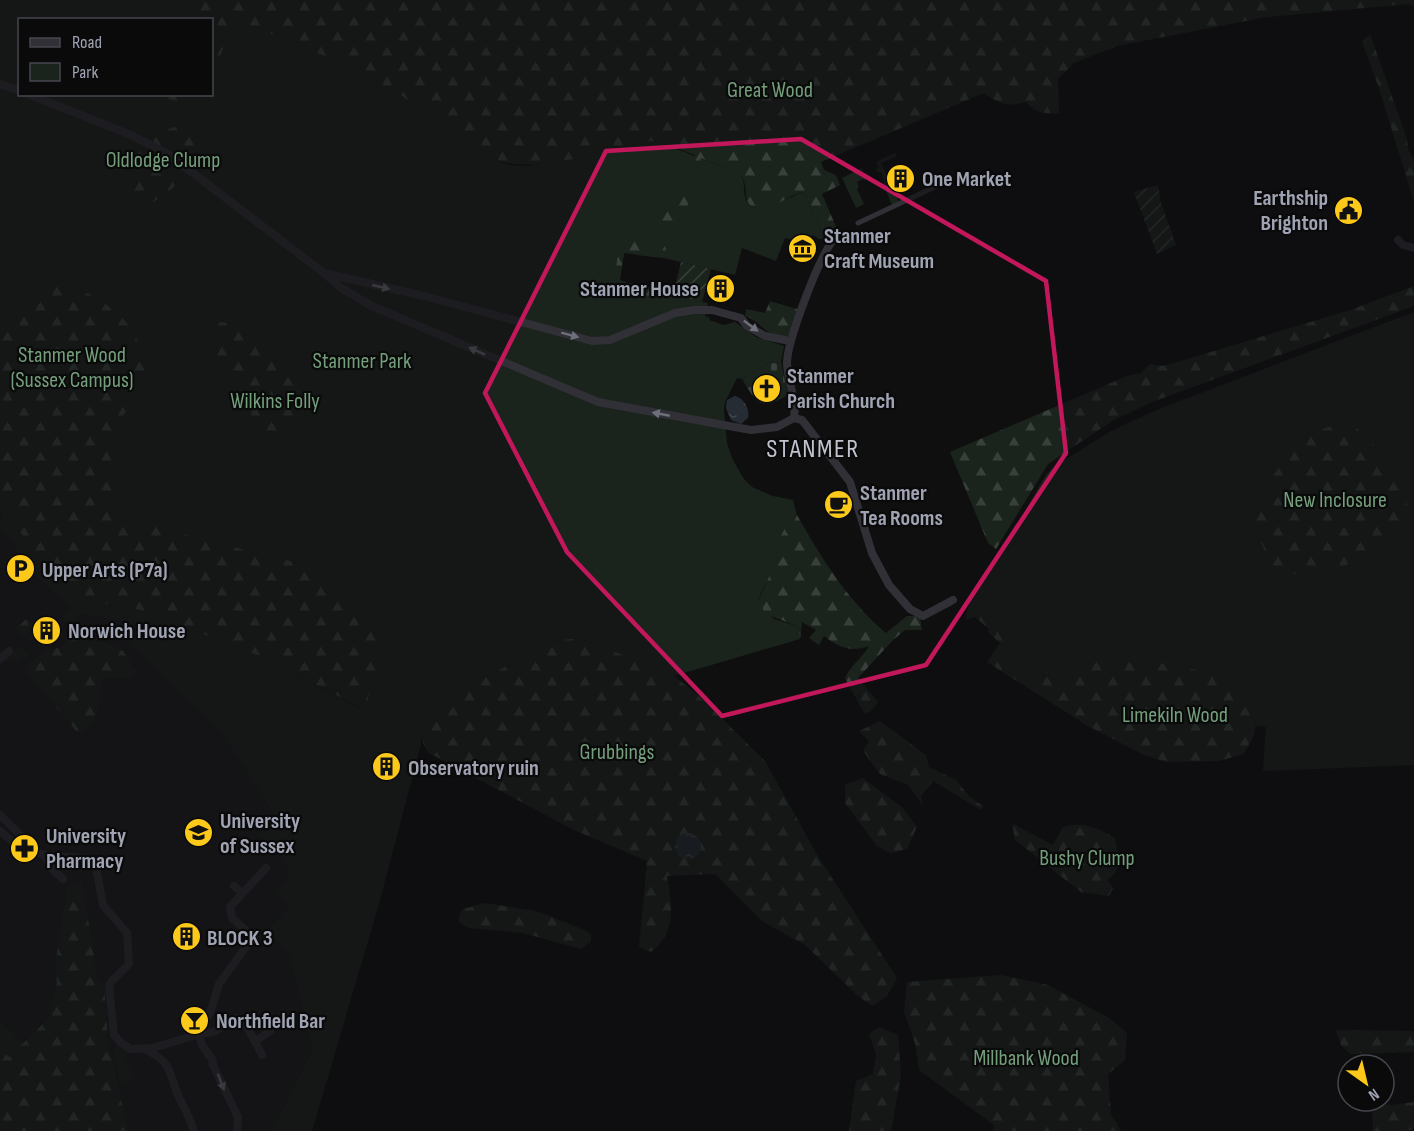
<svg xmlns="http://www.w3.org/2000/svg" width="1414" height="1131" viewBox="0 0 1414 1131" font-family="'Sofia Sans Condensed',sans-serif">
  <defs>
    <pattern id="forest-firs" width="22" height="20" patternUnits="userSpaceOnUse" patternTransform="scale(1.5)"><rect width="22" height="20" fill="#1b231d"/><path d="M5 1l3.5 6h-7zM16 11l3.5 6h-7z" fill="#39403b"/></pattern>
    <pattern id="cemetery-stones" width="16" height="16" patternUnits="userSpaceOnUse" patternTransform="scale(1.5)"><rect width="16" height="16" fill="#1b231d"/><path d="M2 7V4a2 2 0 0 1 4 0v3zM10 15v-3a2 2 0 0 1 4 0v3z" fill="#39403b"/></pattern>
    <pattern id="garden-furrows" width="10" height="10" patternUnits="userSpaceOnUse" patternTransform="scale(1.5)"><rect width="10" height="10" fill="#1b231d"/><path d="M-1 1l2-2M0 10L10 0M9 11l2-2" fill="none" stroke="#39403b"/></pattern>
    <pattern id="water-ripples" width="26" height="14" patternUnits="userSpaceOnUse" patternTransform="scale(1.5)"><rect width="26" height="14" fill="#252c34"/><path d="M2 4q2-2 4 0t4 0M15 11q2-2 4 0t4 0" fill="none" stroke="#41474f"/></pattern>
  </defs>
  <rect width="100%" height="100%" fill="#0f0f10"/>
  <path fill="#1b1b1d" d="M0,488L32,555L421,744L378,907L313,1049L271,1131H128L51,1008L49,1018L9,1057L0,1047Z"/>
  <path fill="#1b231d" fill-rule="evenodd" d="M0,0H190L354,68L427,111L498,160L509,165L529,166L651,141L659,142L738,173C747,181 742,189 746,200C754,221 791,195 804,192L825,239H819L813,235L806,243L785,238L776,261L742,248L735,275L664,258L624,253L620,280L665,295L671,294L708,303L705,316L710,318L709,320L724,325L735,322L756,337L784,346L781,362L768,363L742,379L737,378L725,402L724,410L727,443L733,460L744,479L752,487L773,496L793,500L797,515C777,537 781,545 772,570C768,581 761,590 758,601L774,619L799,627L800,639L674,676L596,644L577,638L554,641L442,700C425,713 421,723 421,744L378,907L312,1131H271L313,1049L290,955L268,930L290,905L275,892L289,876L285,860L259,834L280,824L224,735L121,634L128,623L82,613L70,624L63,619L71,607C42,586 23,560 4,531L0,532V519L3,518L0,509V496L37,562L48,575L73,595L88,601L140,610L260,656L364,710L382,646L95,502L0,393ZM20,20H212V94H20Z
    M895,153L897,156L881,163L899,202L892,205L883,183L885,182L881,172H877L876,169L879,167L876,162Z
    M862,168L866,177L864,181L863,179L857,182L859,188L857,189L864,204L856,208L842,178Z
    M1414,312V765L1263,771L1266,727L1255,726L1257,713L1096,657L1064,682L1032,671L1003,666L1002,658L1011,649L983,615L966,614L976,585L999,556L1046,475L1055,466L1109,432L1159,409Z
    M19,646L30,656L18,663L4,661Z
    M0,1021L24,1043L9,1057L0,1047Z
    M116,1045L130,1053L123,1058L135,1076L121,1086L113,1049Z"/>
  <path fill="url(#forest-firs)" d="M181,0H1414V6L1408,4L1266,17L1117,46L1074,63L1058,79L1059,113C1045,114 1034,113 1026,102C1006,107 1000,104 984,93L821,162L824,170L836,175L840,185L822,194L837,229L825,239L804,192C790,194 779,206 764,208C737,211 752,186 740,175C736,171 709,162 701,158L694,180H688L695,155L677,148L651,141C612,149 533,175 498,160L427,111L354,68L244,23L232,27L228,34L212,81V20L178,19Z
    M1370,34L1407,139L1408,149L1414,161V202L1380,91L1362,42Z
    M163,95H203C190,106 177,105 163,95Z
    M177,126L196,138C197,143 198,148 197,153C192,170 163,204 144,204C115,186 132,160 143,138Z
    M690,187H695L696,194L689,198L685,220L678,230L651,227L656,217Z
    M637,236L657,237L662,239L666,249L664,258L637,255L625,248L619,283L623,288L631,283L668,291L663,304L646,305L614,285L619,244Z
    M60,282C72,284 80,290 91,295C124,314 136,329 148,366L149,373L146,382L124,414L114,436L111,453V481L115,507L121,513L136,520L197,538L290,561L307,571L331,596L373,619L382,631V646L365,710L260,656L140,610L81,599L63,588L37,562L0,496V342L27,301L47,285Z
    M1414,286V306L1152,402L1112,421L1048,464L996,549L988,543L950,452L1127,376L1141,373L1150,364L1163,366L1184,360L1350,310Z
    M770,301L800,310L791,333L788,336C765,339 763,322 745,316L746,309L765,313Z
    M220,322C234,321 251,341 260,351C270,362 285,369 294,382C323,425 258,457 250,409L241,405L234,391L211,361L210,354C219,341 214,343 215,329Z
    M1344,422C1370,427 1414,497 1410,524C1402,544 1344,568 1324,572C1312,575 1300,575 1288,573C1273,571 1270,561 1264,549C1260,541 1255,527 1256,518C1260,488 1291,445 1318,431C1326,427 1336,425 1344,422Z
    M797,515C822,559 847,600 886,633L907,616H920L922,630H905L893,640L858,678L878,702L870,712L864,713L845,678C852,663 861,660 869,646C851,653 838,647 824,636L819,645L809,638L816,630L802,622L800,639L799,627L766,614L758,601L772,570L781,536L785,528Z
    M966,614L983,615L1010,640L1011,650L1002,658L1003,666L1032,671L1063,682L1096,657L1145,661L1187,667L1238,686L1257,713L1254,735L1244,754L1219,761L1167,762L1144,755L1088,726L987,662L1000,643L988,632L989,629L975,617L966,620Z
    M27,618L41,631L30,642L16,629Z
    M81,631L123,651L136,671L132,677L102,679C100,704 101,711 84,732H77L24,669L44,651L62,647L72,632Z
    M577,638L596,644L674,676L698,695L765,761L819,858L897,978L887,996L872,1006L857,995L805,945L762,921L715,874L667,876C672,904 677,933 651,952L639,947L647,861L572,829L429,753C413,733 423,714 442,700L554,641Z
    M880,721L926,755L929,767L956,780L969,796L983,806L981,810L933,781L921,796L923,805L908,785L880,774L863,751L869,741L859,731Z
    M863,778L903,808L917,827L907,849L891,853L877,846L845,803V785Z
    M1012,823L1053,845L1063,827C1084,821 1097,828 1115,838C1118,854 1123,870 1107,880L1113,888L1109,896L1081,892L1015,840Z
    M53,860L81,862L83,867L81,869L61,873L51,863Z
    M82,881L98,982H104L108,1041L128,1131H0V1047L9,1057L49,1018L57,982L55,966L67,889L73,884Z
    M485,903L536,911L585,930L591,934V942L581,949L523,933L469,928L459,922V915L463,909Z
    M1000,975L1048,985L1109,1018L1127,1033L1125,1060L1108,1074L1111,1114L1121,1131H993L994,1125L919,1070L916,1047L904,1011L907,982Z
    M879,1027L898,1035L901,1075L891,1131H849L856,1081L873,1074L876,1054L869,1034Z
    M1336,1030L1414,1031V1052L1350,1054L1341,1045Z
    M1372,1102L1392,1105L1414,1102V1129L1405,1131H1373Z"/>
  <path fill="url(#cemetery-stones)" d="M781,362L788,395C760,411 757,404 742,379L768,363Z"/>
  <path fill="url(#garden-furrows)" d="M1158,185L1161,203L1176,245L1157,254L1134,192Z
    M681,262L711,269L702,302L673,294Z"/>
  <path fill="url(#water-ripples)" d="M735,396C744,398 750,409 748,418L741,424L731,420L726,408L727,400Z
    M675 846a13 13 0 1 1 26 0a13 13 0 1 1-26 0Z"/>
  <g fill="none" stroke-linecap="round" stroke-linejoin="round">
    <path stroke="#303036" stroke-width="5" d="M858,223L939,185"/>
    <path stroke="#303036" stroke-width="8" d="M0,84L20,91
      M28,94L131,135L168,154L324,273L341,288L372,306L598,402L751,430L777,427L794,418C797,399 787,381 787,362C788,339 819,257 834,239
      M1398,240L1403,245L1414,248
      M324,273L424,296L592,341L610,340L675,313L694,310H712L741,318L747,326L765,336L790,341
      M794,418L802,420L850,482L872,553L889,585L910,609L923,616L953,600
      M0,659L9,651
      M0,815L39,853
      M0,831L27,854L39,853L45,855L91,859L95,862L103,905L127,933L129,964L111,982L109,987L114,1035L121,1043L131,1049L153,1048L199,1034L213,1032L237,1018L245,1023L262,1055
      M45,855L49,866L63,879
      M234,886L242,893
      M256,1041L270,1031
      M146,1050C173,1063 168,1071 178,1095C184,1108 190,1118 194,1131
      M237,1131L238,1117L212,1063L213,1061L202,1045L198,1030L210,1013L219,984L253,937L232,918L230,907L266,868"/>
  </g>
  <defs><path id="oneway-solid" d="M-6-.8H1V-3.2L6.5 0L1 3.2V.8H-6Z" transform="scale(1.5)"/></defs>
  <g fill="#6d6f7a">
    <use href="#oneway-solid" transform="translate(381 287) rotate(13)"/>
    <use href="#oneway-solid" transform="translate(751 326) rotate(37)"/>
    <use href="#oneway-solid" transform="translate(570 335) rotate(15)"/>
    <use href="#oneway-solid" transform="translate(477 351) rotate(-156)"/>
    <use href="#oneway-solid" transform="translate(661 414) rotate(-169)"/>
    <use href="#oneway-solid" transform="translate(221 1082) rotate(69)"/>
  </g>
  <path d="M0 0H1414V1131H0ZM801,139L1046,281L1066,453L926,665L722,716L567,552L485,393L606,151Z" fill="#0f0f10" fill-opacity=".55" fill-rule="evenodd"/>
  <path fill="none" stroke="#c2185b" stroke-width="4.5" stroke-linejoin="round" d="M801,139L1046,281L1066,453L926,665L722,716L567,552L485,393L606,151Z"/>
  <defs>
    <symbol id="building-disc" viewBox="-11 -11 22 22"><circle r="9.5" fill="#fcc91b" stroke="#0a0a0b"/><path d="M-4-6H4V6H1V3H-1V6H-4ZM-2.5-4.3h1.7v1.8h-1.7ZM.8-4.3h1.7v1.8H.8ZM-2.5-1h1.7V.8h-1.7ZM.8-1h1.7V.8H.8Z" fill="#111"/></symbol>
    <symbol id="civic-disc" viewBox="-11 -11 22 22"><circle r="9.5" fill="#fcc91b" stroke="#0a0a0b"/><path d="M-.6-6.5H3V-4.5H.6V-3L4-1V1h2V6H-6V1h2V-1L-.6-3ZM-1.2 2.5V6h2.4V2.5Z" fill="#111"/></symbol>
    <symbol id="museum-disc" viewBox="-11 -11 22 22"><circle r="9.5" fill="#fcc91b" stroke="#0a0a0b"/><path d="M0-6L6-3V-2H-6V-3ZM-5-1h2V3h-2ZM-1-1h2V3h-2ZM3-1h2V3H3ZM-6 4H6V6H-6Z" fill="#111"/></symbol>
    <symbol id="church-disc" viewBox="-11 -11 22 22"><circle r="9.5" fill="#fcc91b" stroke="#0a0a0b"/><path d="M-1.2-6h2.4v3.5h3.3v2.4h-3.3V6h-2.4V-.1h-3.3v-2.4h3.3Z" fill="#111"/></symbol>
    <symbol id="cafe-disc" viewBox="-11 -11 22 22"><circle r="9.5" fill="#fcc91b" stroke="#0a0a0b"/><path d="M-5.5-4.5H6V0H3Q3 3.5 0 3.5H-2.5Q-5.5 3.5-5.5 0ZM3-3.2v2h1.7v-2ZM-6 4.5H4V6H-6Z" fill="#111"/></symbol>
    <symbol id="parking-disc" viewBox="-11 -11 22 22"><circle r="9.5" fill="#fcc91b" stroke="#0a0a0b"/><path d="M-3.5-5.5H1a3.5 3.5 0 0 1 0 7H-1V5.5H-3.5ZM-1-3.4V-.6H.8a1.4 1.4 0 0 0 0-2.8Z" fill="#111"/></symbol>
    <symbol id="university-disc" viewBox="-11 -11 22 22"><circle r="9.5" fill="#fcc91b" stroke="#0a0a0b"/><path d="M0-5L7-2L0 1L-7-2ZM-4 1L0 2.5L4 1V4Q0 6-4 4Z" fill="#111"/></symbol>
    <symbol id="pharmacy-disc" viewBox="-11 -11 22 22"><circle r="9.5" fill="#fcc91b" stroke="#0a0a0b"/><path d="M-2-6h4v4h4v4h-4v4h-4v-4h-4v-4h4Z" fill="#111"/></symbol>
    <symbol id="bar-disc" viewBox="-11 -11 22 22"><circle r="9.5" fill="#fcc91b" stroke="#0a0a0b"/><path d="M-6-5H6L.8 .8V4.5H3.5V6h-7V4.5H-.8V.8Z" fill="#111"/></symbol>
  </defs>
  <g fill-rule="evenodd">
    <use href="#building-disc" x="884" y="162" width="33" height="33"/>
    <use href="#civic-disc" x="1332" y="194" width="33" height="33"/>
    <use href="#museum-disc" x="786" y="232" width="33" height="33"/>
    <use href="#building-disc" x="704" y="272" width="33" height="33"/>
    <use href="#church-disc" x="750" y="372" width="33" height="33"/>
    <use href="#cafe-disc" x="822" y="488" width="33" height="33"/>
    <use href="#parking-disc" x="4" y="552" width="33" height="33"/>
    <use href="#building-disc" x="30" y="614" width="33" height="33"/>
    <use href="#building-disc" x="370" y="750" width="33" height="33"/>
    <use href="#university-disc" x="182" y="816" width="33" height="33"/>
    <use href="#pharmacy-disc" x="8" y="832" width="33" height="33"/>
    <use href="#building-disc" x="170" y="920" width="33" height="33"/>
    <use href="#bar-disc" x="178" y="1004" width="33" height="33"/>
  </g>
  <g text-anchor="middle" stroke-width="4.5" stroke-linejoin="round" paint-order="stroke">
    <g font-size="22" fill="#749f7c" stroke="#0a0a0b">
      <text x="770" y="97">Great Wood</text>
      <text x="163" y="167">Oldlodge Clump</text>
      <text x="72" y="362">Stanmer Wood<tspan x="72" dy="25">(Sussex Campus)</tspan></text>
      <text x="362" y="368">Stanmer Park</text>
      <text x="275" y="408">Wilkins Folly</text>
      <text x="1335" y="507">New Inclosure</text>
      <text x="1175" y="722">Limekiln Wood</text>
      <text x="617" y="759">Grubbings</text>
      <text x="1087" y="865">Bushy Clump</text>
      <text x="1026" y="1065">Millbank Wood</text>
    </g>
    <g font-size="22" font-weight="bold" fill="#9fa3b2" stroke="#0a0a0b" text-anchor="start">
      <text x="922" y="186">One Market</text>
      <text x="1328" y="205" text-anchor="end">Earthship<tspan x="1328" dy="25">Brighton</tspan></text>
      <text x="824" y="243">Stanmer<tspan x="824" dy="25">Craft Museum</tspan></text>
      <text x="699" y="296" text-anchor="end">Stanmer House</text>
      <text x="787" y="383">Stanmer<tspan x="787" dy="25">Parish Church</tspan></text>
      <text x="860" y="500">Stanmer<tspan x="860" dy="25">Tea Rooms</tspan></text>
      <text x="42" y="577">Upper Arts (P7a)</text>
      <text x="68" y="638">Norwich House</text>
      <text x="408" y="775">Observatory ruin</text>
      <text x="220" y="828">University<tspan x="220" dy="25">of Sussex</tspan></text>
      <text x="46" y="843">University<tspan x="46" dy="25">Pharmacy</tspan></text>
      <text x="207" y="945">BLOCK 3</text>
      <text x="216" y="1028">Northfield Bar</text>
    </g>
    <g font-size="26" letter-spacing="1.5" fill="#c0c2ce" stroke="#0a0a0b">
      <text x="813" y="457">STANMER</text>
    </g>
  </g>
  <rect x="18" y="18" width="195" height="78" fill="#0a0a0b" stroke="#46474e" stroke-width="1.5"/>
  <rect x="30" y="38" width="30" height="9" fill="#303036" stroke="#46474e" stroke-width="1.5"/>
  <text x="72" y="48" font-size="18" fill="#9fa3b2">Road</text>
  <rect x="30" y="63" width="30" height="18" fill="#1b231d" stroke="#46474e" stroke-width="1.5"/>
  <text x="72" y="78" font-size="18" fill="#9fa3b2">Park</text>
  <g transform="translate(1366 1083) rotate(146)"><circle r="28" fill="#0a0a0b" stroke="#46474e" stroke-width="1.5"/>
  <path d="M0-4.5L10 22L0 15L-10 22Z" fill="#fcc91b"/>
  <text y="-9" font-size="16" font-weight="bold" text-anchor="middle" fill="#9fa3b2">N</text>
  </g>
</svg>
